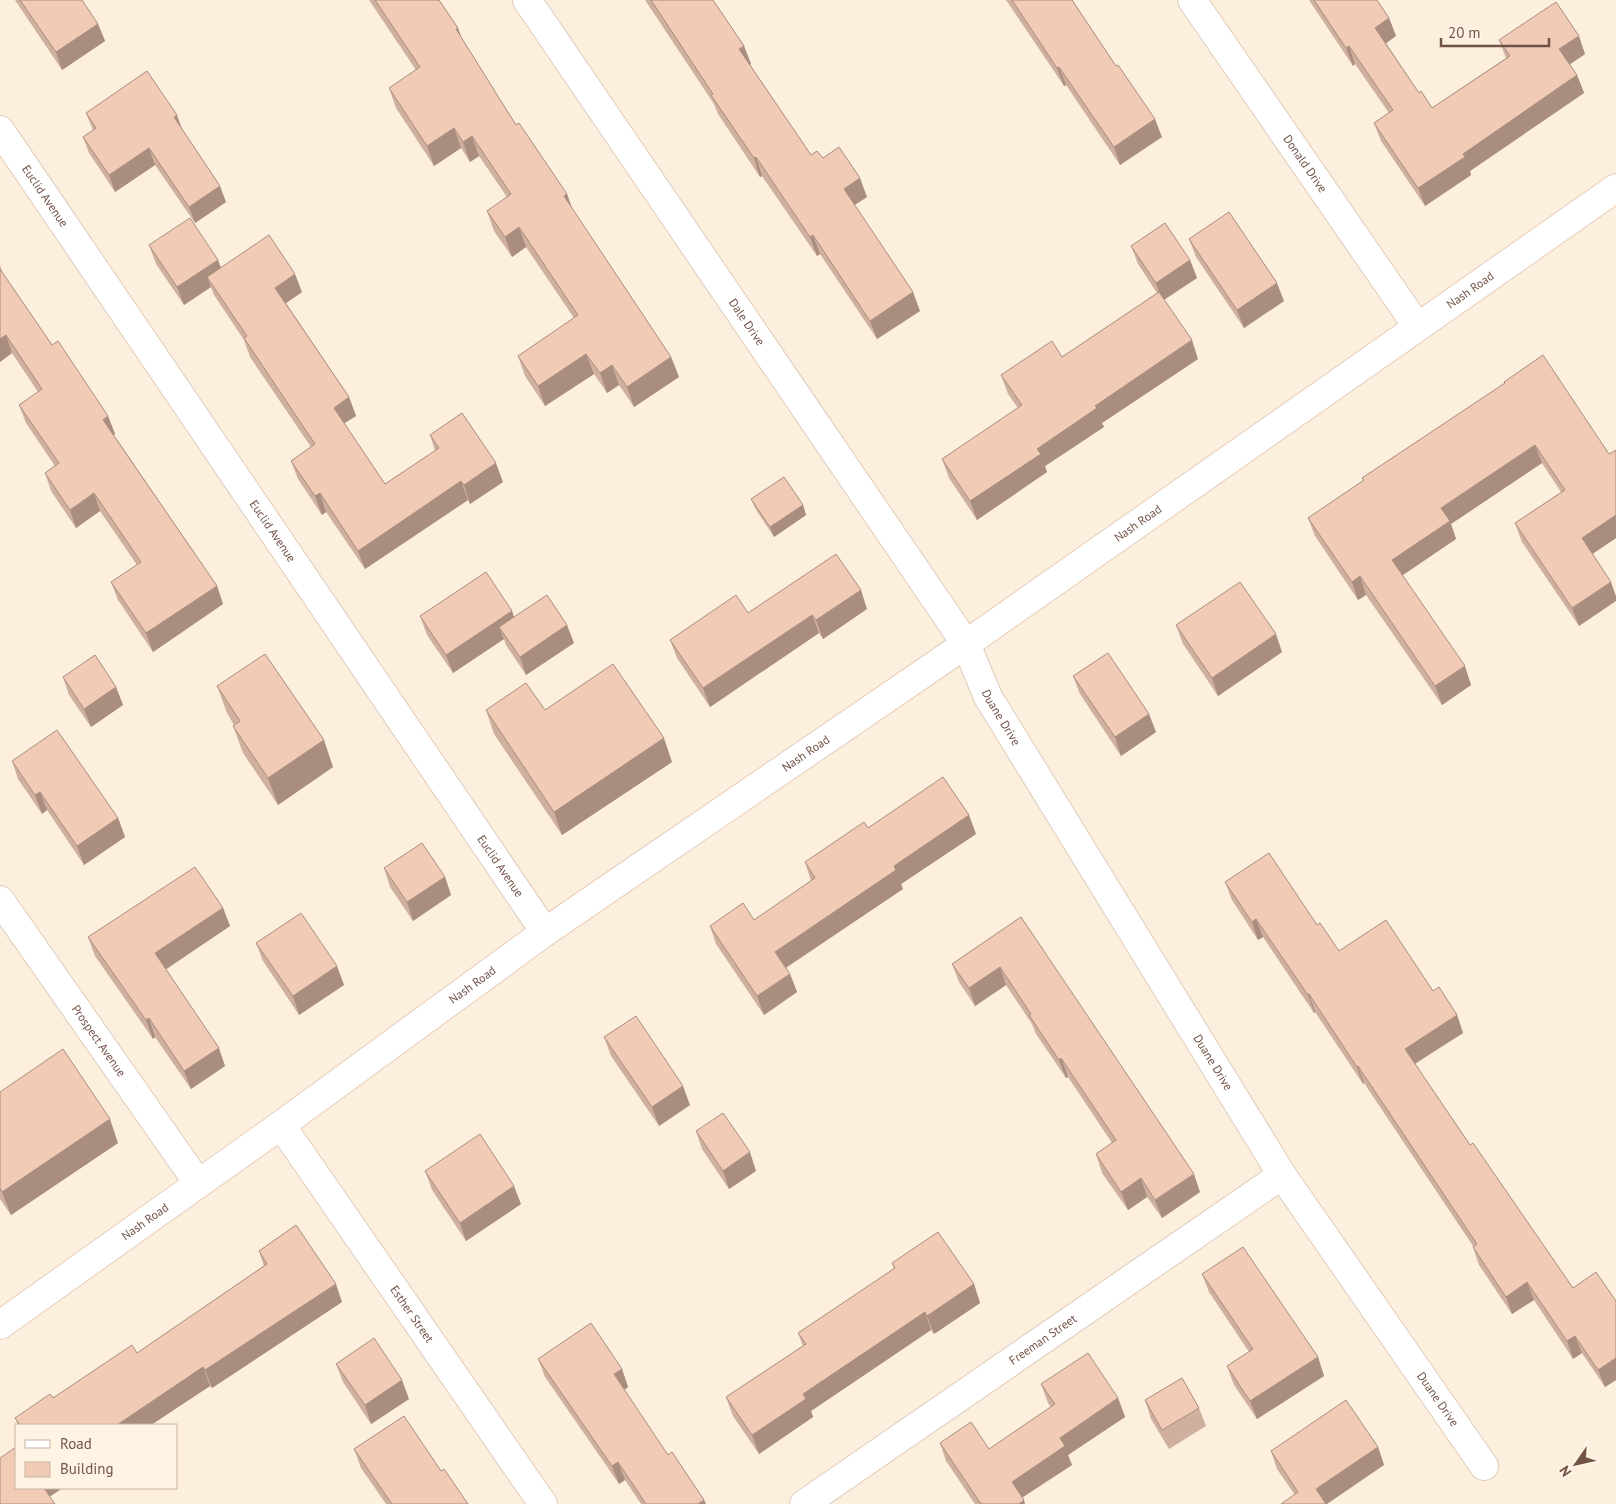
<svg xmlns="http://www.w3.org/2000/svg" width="1616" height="1504" viewBox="0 0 1616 1504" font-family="'PT Sans',sans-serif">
  <rect width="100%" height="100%" fill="#fcefde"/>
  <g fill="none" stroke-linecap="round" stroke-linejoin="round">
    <defs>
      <g id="minor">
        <path id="s1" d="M527,0L966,644L988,697L1282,1175L1484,1466"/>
        <path id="s2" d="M1192,0L1417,326"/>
        <path id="s3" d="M0,130L545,932"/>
        <path id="s4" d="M0,900L198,1183"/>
        <path id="s5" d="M281,1125L543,1504"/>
        <path id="s6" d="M804,1504L1282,1175"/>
      </g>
      <g id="secondary">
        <path id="s7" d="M0,1325L281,1125L545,932L966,644L1616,188"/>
      </g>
    </defs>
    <use href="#minor" stroke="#e0cbbb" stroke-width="30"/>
    <use href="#secondary" stroke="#e7cdbb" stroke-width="30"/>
    <use href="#minor" stroke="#fff" stroke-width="28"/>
    <use href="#secondary" stroke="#fff" stroke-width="28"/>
  </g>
  <path fill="#cfaf9d" d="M15,0H82L98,24L105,41L62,70Z
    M369,0H439L458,28L462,40L516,125L567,194L572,209L671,357L679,377L634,407L619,385L607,393L594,374L545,406L525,376L518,356L574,318L526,247L512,257L494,231L487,211L507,197L479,156L470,162L461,148L434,166L396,108L389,88L416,70Z
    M645,0H713L744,46L751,64L750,65L811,155L823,158L867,197L854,205L920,311L877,339L820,254L817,256L762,176L760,177L718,114L714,104Z
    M1006,0H1072L1162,137L1120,165L1066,85L1064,86Z
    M1309,0H1377L1389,18L1396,36L1386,43L1419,93L1432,108L1506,58L1499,40L1585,54L1570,64L1577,75L1584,93L1470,171L1471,175L1425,206L1381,141L1374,123L1389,113L1355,64L1353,66Z
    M86,113L182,129L226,202L195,223L155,165L115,192L89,153L83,137L93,130Z
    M1189,239L1284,301L1244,328L1196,257Z
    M149,245L302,292L286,303L349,397L356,416L344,423L385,484L435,451L430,435L503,482L470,504L468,500L365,569L326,512L322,515L298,479L291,461L311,447L250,357L244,340L214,295L211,287L184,305L156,264Z
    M1131,246L1190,260L1197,278L1164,300L1198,359L1102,423L1104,427L1045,466L1047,472L977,520L949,478L942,459L1018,408L1008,394L1001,375L1062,357L1157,293L1138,264Z
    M0,265L3,274L52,345L108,416L115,434L114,435L217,586L223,604L153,652L118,600L111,582L137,565L100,511L76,528L51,491L45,473L55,466L26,423L19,405L38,392L12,353L0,362Z
    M1504,382L1616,538L1592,554L1579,626L1522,542L1515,523L1561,492L1542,463L1451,524L1456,539L1402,576L1471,685L1442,705L1366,595L1358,600L1315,536L1308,518L1363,481L1362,478L1505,384Z
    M751,499L803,505L806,515L774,537L755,508Z
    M867,609L823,639L819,633L710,707L677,658L670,640L748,613Z
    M512,611L514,617L574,643L526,675L506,645L504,639L453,673L427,635L420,616Z
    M1176,625L1282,652L1218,696L1183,644Z
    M1073,676L1156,732L1121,756L1080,694Z
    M63,677L116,687L123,705L91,727L69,695Z
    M217,686L333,767L278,805L243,753L233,726L234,725L227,713Z
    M486,710H545L672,762L562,835L494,734Z
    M12,761L118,818L125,837L84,865L47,810L42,814L18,779Z
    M868,828L976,834L901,884L903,889L786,968L790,974L797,992L764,1015L716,944L710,926L754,920L811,881L805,862Z
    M384,868L445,877L451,895L413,921L390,887Z
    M1225,882L1317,925L1339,951L1433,991L1457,1015L1463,1033L1415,1064L1470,1145L1573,1288L1616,1301V1380L1605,1387L1582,1353L1573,1359L1534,1300L1512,1314L1479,1265L1473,1247V1246L1364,1083L1363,1084L1315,1012L1314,1013L1263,937L1258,940L1232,900Z
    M223,908L230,926L166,969L225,1066L191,1089L155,1037L153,1039L95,956L88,937Z
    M1021,917L1200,1192L1162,1218L1147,1197L1128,1210L1102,1173L1096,1154L1112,1143L1068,1077L1066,1078L1036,1034L1032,1024L1006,985L975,1006L959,982L952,964Z
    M256,943L344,985L299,1015L263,961Z
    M604,1037L690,1105L659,1126L611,1056Z
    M0,1092L118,1143L11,1215L0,1199Z
    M696,1131L756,1171L729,1189L702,1149Z
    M425,1171L521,1204L466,1241L432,1190Z
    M259,1251L342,1302L212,1388L210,1386L151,1425H18L15,1418L137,1353L264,1266Z
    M892,1263L974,1284L980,1303L934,1334L931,1330L811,1411L813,1417L759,1454L733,1416L726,1397L803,1346L798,1333L894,1269Z
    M1202,1274L1318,1357L1324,1376L1257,1419L1234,1385L1227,1366L1249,1352L1209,1292Z
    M538,1359L622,1369L628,1387L624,1390L668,1455L704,1500L706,1504H641L625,1480L619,1484L545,1377Z
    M336,1364L409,1399L371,1424L343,1382Z
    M1041,1384L1118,1398L1125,1417L1068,1455L1072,1465L1022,1498L1025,1504H975L946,1461L940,1443L989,1449L1051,1407L1048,1403Z
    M1145,1400L1199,1408L1206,1426L1169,1449L1151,1419Z
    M1378,1447L1384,1465L1295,1495L1277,1469L1271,1451Z
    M354,1449L441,1471L468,1504H386L361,1468Z"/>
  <path fill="#a98e7f" d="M1389,18L1396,36L1382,46L1375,28Z
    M98,24L105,41L62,70L56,52Z
    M458,28L465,48L456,29Z
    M1579,36L1585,54L1566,67L1559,49Z
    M744,46L751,64L746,68L739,49Z
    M1349,46L1355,64L1353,66L1346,48Z
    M1059,67L1066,85L1064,86L1057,68Z
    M1577,75L1584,93L1470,171L1471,175L1425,206L1418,188L1463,154Z
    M177,115L183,132L174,117Z
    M1155,119L1162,137L1120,165L1114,147Z
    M454,128L461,148L434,166L427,146Z
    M472,136L479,156L470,162L463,142Z
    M149,148L155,165L115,192L109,175Z
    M756,157L762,176L760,177L754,158Z
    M860,178L867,197L850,208L844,189Z
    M220,186L226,202L195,223L189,207Z
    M567,194L574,214L564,196Z
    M519,227L526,247L512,257L505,237Z
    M813,235L820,254L817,256L810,237Z
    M218,260L225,278L207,277L211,287L184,305L177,287Z
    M1190,260L1197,278L1162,301L1156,283Z
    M295,274L302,292L282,306L275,288Z
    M1277,283L1284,301L1244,328L1237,310Z
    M913,292L920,311L877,339L870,321Z
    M6,335L12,353L0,362V339Z
    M1192,340L1198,359L1102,423L1104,427L1045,466L1047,472L977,520L970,501L1037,449L1095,406Z
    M586,354L594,374L545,406L538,386Z
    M671,357L679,377L634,407L627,387Z
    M612,365L619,385L607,393L600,373Z
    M349,397L356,416L340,426L334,408Z
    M108,416L115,434L110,438L103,420Z
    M1535,445L1542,463L1451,524L1456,539L1398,578L1392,560L1441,508Z
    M496,463L503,482L470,504L464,485Z
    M461,481L468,500L365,569L358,551Z
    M94,493L100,511L76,528L70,510Z
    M320,493L326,512L322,515L315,496Z
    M803,505L806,515L774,537L770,527Z
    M1616,515V538L1588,557L1582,538Z
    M1360,576L1366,595L1358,600L1352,582Z
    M1611,582L1616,596V601L1579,626L1572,608Z
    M217,586L223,604L153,652L146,633Z
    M861,590L867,609L823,639L816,620Z
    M512,611L518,629L499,627L504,639L453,673L446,655Z
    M812,615L819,633L710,707L703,688Z
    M567,625L574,643L526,675L520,657Z
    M1276,634L1282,652L1218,696L1212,678Z
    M1465,666L1471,685L1442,705L1435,686Z
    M116,687L123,705L91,727L84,709Z
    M1149,714L1156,732L1121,756L1115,737Z
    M664,738L672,762L562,835L554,812Z
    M324,740L333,767L278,805L268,778Z
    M40,792L47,810L42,814L35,795Z
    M969,815L976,834L901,884L903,889L782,970L775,952L894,866Z
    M118,818L125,837L84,865L77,846Z
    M445,877L451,895L413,921L407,902Z
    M223,908L230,926L162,972L155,953Z
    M1256,919L1263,937L1258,940L1252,922Z
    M337,966L344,985L299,1015L293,996Z
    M1000,967L1006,985L975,1006L969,988Z
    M790,974L797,992L764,1015L757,996Z
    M1309,994L1315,1012L1314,1013L1308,995Z
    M1457,1015L1463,1033L1411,1066L1405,1049Z
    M149,1018L155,1037L153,1039L146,1020Z
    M219,1048L225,1066L191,1089L184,1071Z
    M1061,1058L1068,1077L1066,1078L1059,1060Z
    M1358,1066L1364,1083L1363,1084L1357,1067Z
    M683,1086L690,1105L659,1126L652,1107Z
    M110,1119L118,1143L11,1215L2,1192Z
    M750,1152L756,1171L729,1189L723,1171Z
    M1194,1174L1200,1192L1162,1218L1155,1200Z
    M1141,1178L1147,1197L1128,1210L1121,1192Z
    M514,1186L521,1204L466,1241L460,1223Z
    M1527,1282L1534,1300L1512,1314L1506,1297Z
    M336,1284L342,1302L212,1388L205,1370Z
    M974,1284L980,1303L934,1334L927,1316Z
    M925,1312L931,1330L811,1411L813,1417L759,1454L752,1435L803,1394Z
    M1575,1336L1582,1353L1573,1359L1567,1341Z
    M1318,1357L1324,1376L1257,1419L1250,1401Z
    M1616,1358V1380L1605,1387L1598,1370Z
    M203,1367L210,1386L151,1425H117Z
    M622,1369L628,1387L620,1393L614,1374Z
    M402,1380L409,1399L371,1424L365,1405Z
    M1118,1398L1125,1417L1068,1455L1072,1465L1018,1500L1012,1482L1060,1438Z
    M1378,1447L1384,1465L1327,1504H1321L1316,1489Z
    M618,1462L625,1480L619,1484L612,1466Z
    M42,1488H63L46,1499Z
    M704,1500L706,1504H698Z
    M1024,1500L1025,1504H1019Z"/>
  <path fill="#f1cbb6" stroke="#a98e7f" d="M20,0H82L98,24L56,52Z
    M375,0H439L458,28L456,29L516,125L519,123L567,194L564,196L671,357L627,387L612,365L600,373L586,354L538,386L518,356L578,315L519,227L505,237L487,211L511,194L472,136L463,142L454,128L427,146L389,88L420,67Z
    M651,0H713L744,46L739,49L811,155L817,151L823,158L839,147L860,178L844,189L913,292L870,321L813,235L810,237L756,157L754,158L711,95L713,94Z
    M1012,0H1072L1116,66L1118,65L1155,119L1114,147L1059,67L1057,68Z
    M1314,0H1377L1389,18L1375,28L1419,93L1421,91L1432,108L1510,56L1499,40L1556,2L1579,36L1559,49L1577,75L1463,154L1465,157L1418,188L1374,123L1393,110L1349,46L1346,48Z
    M147,71L177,115L174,117L220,186L189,207L149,148L109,175L83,137L96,128L86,113Z
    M1229,212L1277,283L1237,310L1189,239Z
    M190,218L218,260L177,287L149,245Z
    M1165,223L1190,260L1156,283L1131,246Z
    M269,235L295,274L275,288L349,397L334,408L385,484L439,448L430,435L462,413L496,463L464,485L461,481L358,551L320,493L315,496L291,461L315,444L244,338L247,336L207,277Z
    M0,269L52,345L58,341L108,416L103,420L217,586L146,633L111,582L141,562L94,493L70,510L45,473L59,463L19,405L42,389L6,335L0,339Z
    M1159,292L1192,340L1095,406L1097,408L1037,449L1041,454L970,501L942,459L1022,405L1001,375L1052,341L1062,357Z
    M1543,355L1609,454L1616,450V515L1582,538L1611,582L1572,608L1515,523L1565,490L1535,445L1441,508L1450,521L1392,560L1465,666L1435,686L1360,576L1352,582L1308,518L1364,480L1362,478L1505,383L1504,382Z
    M784,477L803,505L770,527L751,499Z
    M836,554L861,590L816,620L812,615L703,688L670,640L736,595L748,613Z
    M486,572L512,611L446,655L420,616Z
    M1240,582L1276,634L1212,678L1176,625Z
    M547,595L567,625L520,657L499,627Z
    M1108,653L1149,714L1115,737L1073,676Z
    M265,654L324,740L268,778L233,726L240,721L217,686Z
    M95,655L116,687L84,709L63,677Z
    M613,664L664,738L554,812L486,710L526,683L545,710Z
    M57,730L118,818L77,846L40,792L35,795L12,761Z
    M943,777L969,815L894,866L896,870L775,952L790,974L757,996L710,926L743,903L754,920L815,878L805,862L864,822L868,828Z
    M422,843L445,877L407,902L384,868Z
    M1269,853L1317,925L1320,923L1339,951L1386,920L1433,991L1439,987L1457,1015L1405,1049L1470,1145L1473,1143L1573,1288L1596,1272L1616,1301V1358L1598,1370L1575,1336L1567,1341L1527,1282L1506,1297L1473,1247L1477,1244L1358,1066L1357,1067L1309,994L1308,995L1256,919L1252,922L1225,882Z
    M195,867L223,908L155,953L219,1048L184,1071L149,1018L146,1020L88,937Z
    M301,913L337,966L293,996L256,943Z
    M1021,917L1194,1174L1155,1200L1141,1178L1121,1192L1096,1154L1116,1140L1061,1058L1059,1060L1029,1015L1031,1014L1000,967L969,988L952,964Z
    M636,1016L683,1086L652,1107L604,1037Z
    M63,1049L110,1119L2,1192L0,1188V1092Z
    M723,1113L750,1152L723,1171L696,1131Z
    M480,1134L514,1186L460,1223L425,1171Z
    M296,1225L336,1284L205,1370L203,1367L117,1425H20L15,1418L50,1394L53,1398L132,1345L137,1353L267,1264L259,1251Z
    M938,1232L974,1284L927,1316L925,1312L803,1394L806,1399L752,1435L726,1397L806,1344L798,1333L895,1268L892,1263Z
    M1243,1247L1318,1357L1250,1401L1227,1366L1253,1349L1202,1274Z
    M591,1323L622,1369L614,1374L668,1455L672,1452L704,1500L698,1504H646L618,1462L612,1466L538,1359Z
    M374,1338L402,1380L365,1405L336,1364Z
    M1088,1353L1118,1398L1060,1438L1065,1446L1012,1482L1024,1500L1019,1504H981L940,1443L971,1422L989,1449L1055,1404L1041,1384Z
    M1182,1378L1199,1408L1162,1430L1145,1400Z
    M1346,1400L1378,1447L1316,1489L1326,1504H1281L1298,1492L1271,1451Z
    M404,1416L441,1471L444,1469L468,1504H392L354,1449Z
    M16,1447V1488H44L55,1504H0V1458Z"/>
  <g text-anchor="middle" stroke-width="4" stroke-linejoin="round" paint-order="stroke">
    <g font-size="12" fill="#725447" stroke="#fff3e4">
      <text dy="4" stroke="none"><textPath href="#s2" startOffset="199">Donald Drive</textPath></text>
      <text dy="4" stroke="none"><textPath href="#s3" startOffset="80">Euclid Avenue</textPath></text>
      <text dy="4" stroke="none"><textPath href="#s7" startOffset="1798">Nash Road</textPath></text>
      <text dy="4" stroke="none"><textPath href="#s1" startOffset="390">Dale Drive</textPath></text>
      <text dy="4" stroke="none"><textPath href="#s7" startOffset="1392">Nash Road</textPath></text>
      <text dy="4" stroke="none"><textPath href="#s3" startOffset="485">Euclid Avenue</textPath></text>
      <text dy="4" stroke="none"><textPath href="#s1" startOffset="861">Duane Drive</textPath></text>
      <text dy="4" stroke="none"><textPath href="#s7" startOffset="988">Nash Road</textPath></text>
      <text dy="4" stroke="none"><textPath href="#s3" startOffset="890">Euclid Avenue</textPath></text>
      <text dy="4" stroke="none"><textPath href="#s7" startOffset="582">Nash Road</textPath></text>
      <text dy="4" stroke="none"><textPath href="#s4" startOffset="172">Prospect Avenue</textPath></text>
      <text dy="4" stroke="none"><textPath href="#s1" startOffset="1266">Duane Drive</textPath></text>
      <text dy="4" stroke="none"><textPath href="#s7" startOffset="178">Nash Road</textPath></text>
      <text dy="4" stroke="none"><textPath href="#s5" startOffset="230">Esther Street</textPath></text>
      <text dy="4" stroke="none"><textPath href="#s6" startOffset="290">Freeman Street</textPath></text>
      <text dy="4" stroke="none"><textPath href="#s1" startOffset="1671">Duane Drive</textPath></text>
    </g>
  </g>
  <rect x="15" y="1424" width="162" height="65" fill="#fff3e4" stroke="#c7b3a5"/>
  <rect x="25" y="1440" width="25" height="8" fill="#ffffff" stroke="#c7b3a5"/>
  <text x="60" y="1449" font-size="15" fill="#725447">Road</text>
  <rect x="25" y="1462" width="25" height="15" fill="#f1cbb6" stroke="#c7b3a5"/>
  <text x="60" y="1474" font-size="15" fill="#725447">Building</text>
  <g transform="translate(1576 1464) rotate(236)" stroke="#fff3e4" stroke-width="4" paint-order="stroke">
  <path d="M0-4L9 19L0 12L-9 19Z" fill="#725447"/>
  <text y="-8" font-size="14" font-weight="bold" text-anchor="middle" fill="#725447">N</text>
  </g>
  <path d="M1441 38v8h108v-8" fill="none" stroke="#725447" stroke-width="2.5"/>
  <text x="1448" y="38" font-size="15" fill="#725447" stroke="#fff3e4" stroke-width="4" paint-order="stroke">20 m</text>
</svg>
